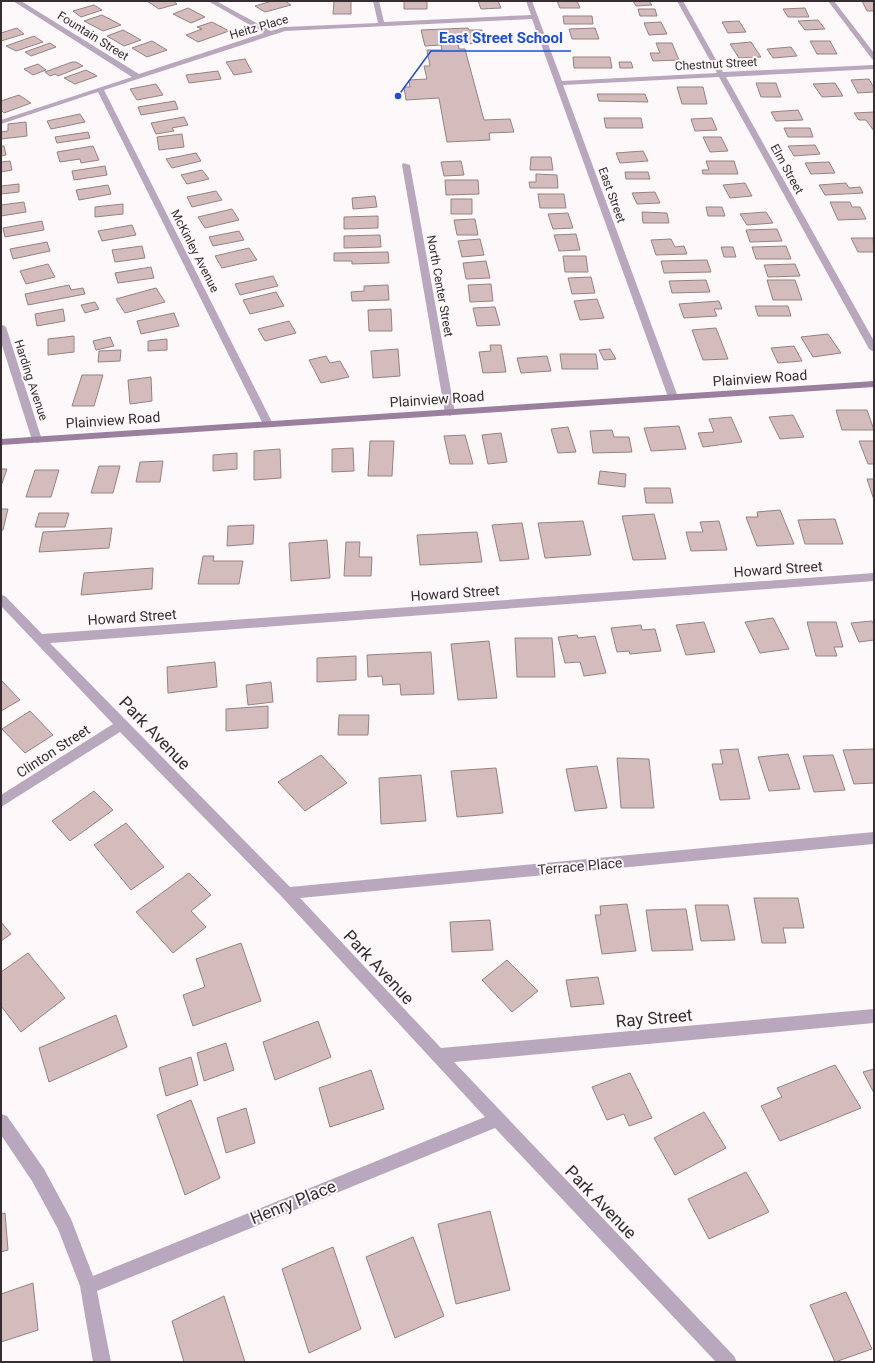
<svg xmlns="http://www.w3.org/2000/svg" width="875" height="1363" viewBox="0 0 875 1363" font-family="Roboto,sans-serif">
  <rect width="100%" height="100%" fill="#fdf8fa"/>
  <path fill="#d5bcbc" stroke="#988182" d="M147,1H173L177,4L159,9Z
    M272,1H285L291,5L265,12L255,6Z
    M334,1H351V14H333Z
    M404,1H427V9H404Z
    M478,1H498L501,8L481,9Z
    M557,1H577L580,8H560Z
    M633,1H649L652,5L636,6Z
    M862,1H874V11H867Z
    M94,5L102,10L81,17L73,11Z
    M188,8L205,17L191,23L173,14Z
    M805,8L809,17H788L783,9Z
    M638,9H655L657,16H640Z
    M102,15L121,25L103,31L84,21Z
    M563,16H592L593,24H564Z
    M818,20L825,29L805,30L798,21Z
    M739,21L746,32L728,33L722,22Z
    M212,22L229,31L198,42L186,35L202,29L197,27Z
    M661,22L667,34L649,35L644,23Z
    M17,28L24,34L1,41V33Z
    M468,28L469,30H482L486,43L458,44L459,49H465L484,120L510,119L514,132L489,133L490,140L447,142L439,98L406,100L404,87H410L409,80L427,79L424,66H430L427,50H442L441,45L425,46L421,30Z
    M595,28L599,39H572L569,29Z
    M123,30L141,40L124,46L107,36Z
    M34,36L43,42L16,51L6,46Z
    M152,41L167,50L147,57L132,48Z
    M810,41H830L837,54H817Z
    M751,42L761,57L739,58L730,44Z
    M50,43L56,47L31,56L25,52Z
    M656,43H672L679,60L653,61L650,53H660Z
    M791,47L797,56L773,58L767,49Z
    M573,57H610L612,68H574Z
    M245,59L252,72L234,75L226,62Z
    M72,62H76L83,66L58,76L55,74L50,76L45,72Z
    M619,62H631L633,68H620Z
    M38,64L46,70L33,75L24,69Z
    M86,70L97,76L75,84L64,78Z
    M218,71L221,79L189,83L186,75Z
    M869,79L874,88V92L858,93L851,80Z
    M756,83H776L781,97H761Z
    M835,83L843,96L822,97L813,84Z
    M156,84L163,95L137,100L130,89Z
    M677,87H703L707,104H682Z
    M597,94H645L648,102L599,101Z
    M19,95L31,103L4,113L1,110V101Z
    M175,101L178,109L141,115L138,107Z
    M798,110L803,120L776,121L771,112Z
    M874,112V131L866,120H859L854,113Z
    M80,114L85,122L51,129L47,121Z
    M184,117L188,125L172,128L174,131L156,134L151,123Z
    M604,118H641L643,128H606Z
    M712,118L717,130L695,131L691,119Z
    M26,122L27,136L1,139V132L8,131V124Z
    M784,128H810L813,137H788Z
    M88,132L90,138L57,143L55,137Z
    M182,134L184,147L159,150L157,137Z
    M703,137H721L728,151L710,152Z
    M815,145L820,154L794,156L788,146Z
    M1,146H4L6,155L1,156Z
    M93,146L99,160L81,163L80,159L60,162L57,152Z
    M643,151L648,161L620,163L616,153Z
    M196,153L201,161L172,168L166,159Z
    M531,157H551L553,170H530Z
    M10,161L12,170L1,172V162Z
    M461,161L464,175L444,176L441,162Z
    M706,161H734L738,174H703L702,170H709Z
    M829,162L835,173L811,174L805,163Z
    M105,166L107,175L74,180L72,171Z
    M202,170L209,179L187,184L181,175Z
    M625,172H648L650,179H626Z
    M536,174L557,175L558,188H530L529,182H536Z
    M445,180H478L479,194L446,195Z
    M745,183L752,196L730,198L723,185Z
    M846,183L849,188L860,187L863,193L825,195L819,185Z
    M19,184V192L1,194V186Z
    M108,185L111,194L79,200L76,190Z
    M216,191L222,200L192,207L187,197Z
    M655,192L660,203L637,204L632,193Z
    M538,194H564L566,208H540Z
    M375,196L377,207L353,209L352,198Z
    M451,199H472V214H451Z
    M24,202L26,212L1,216V205Z
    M830,202H850L852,207H860L866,219L838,220Z
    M123,204V214L95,217V207Z
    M706,207H722L725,216H708Z
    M232,209L239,220L205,228L198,217Z
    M642,212L667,213L669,223H643Z
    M766,212L773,223L747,225L740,214Z
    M568,213L573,228L553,229L548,214Z
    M378,216V228L344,229V217Z
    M475,219L478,235H457L454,220Z
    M42,221L44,230L5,237L3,228Z
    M132,225L136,235L102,241L98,231Z
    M777,229L782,241L750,242L746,230Z
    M239,231L244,240L213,246L209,237Z
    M576,234L580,250L559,251L554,235Z
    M380,235L381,247L344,248V236Z
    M851,238H873L874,252H858Z
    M480,239L484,255L462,257L458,241Z
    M671,239L675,247L684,246L687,254L656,255L651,240Z
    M47,242L50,251L13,259L10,249Z
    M142,246L145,258L115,262L112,250Z
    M786,246L791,259H756L752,247Z
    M721,247H733L736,257H724Z
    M249,248L257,260L222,268L215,256Z
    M388,252L389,263L352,264V261H334V253Z
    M563,256H586L588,272H565Z
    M707,260L711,272L664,273L661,261Z
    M486,261L490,278L466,279L463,263Z
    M48,264L55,277L26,284L20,271Z
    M795,264L800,276L768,277L764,265Z
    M151,267L154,278L118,283L115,273Z
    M273,276L278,286L240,295L235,284Z
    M591,277L595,293L572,294L568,278Z
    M706,280L710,292L672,293L669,281Z
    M767,280H795L802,300H773Z
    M491,284L493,301L470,302L468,285Z
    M69,285L71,290L83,288L85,294L28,305L25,294Z
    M388,285L389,300L352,301L351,292L364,291V286Z
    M156,288L165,302L125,313L116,299Z
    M276,292L284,306L250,314L243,300Z
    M597,299L604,318L580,320L574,301Z
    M719,301L722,309H714L717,316L684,318L679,304Z
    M95,302L99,309L85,313L81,305Z
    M755,306H788L791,316H758Z
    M495,307L500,325L477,326L473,308Z
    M63,309L65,321L37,326L35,314Z
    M391,309L392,331H369L368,310Z
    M174,313L179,326L141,334L137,321Z
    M289,321L296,333L265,341L258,329Z
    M716,328L728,359L703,360L692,330Z
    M828,334L841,353L813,357L801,337Z
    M74,336V352L48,355V339Z
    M110,337L114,346L96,350L93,341Z
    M167,339V350L148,351V341Z
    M490,345H501L506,372L483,373L479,352L491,351Z
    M794,346L802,361L778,363L771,348Z
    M398,349L400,376L373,378L371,351Z
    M610,349L616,359L604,360L599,350Z
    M121,350L120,361L98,362L99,351Z
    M560,354H596L598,369H562Z
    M326,356L330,363L340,361L349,377L321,383L309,360Z
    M547,356L551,371L521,373L517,358Z
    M82,375H103L94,406H72Z
    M151,377L152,401L130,404L128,380Z
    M836,410H867L874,430H842Z
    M793,415L804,437L780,439L769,417Z
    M731,417L742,442L703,447L698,433L714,432L709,419Z
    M679,426L686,449L651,451L644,428Z
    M568,427L576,452L558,453L551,429Z
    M612,430L614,437H629L632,452L593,453L590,431Z
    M501,433L507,462L488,464L482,435Z
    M465,435L473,464H450L444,436Z
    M370,441H394L392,476H368Z
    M859,441H874V464H868Z
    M353,448L354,471L332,472V449Z
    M280,449L281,478L254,480V451Z
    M237,453V469L213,471V455Z
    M163,461L160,482H136L140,462Z
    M99,466H120L113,493H91Z
    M1,469H7L1,486Z
    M35,470H59L51,497H26Z
    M600,471L626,474L625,487L598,484Z
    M867,479H874V500Z
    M644,488H670L673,503H646Z
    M1,509H8L3,530H1Z
    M780,510L794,544L757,546L746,517H758L757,512Z
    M39,513H69L65,527H35Z
    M654,514L666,559L633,560L622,516Z
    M835,519L843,544H805L798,520Z
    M583,521L591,555L545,558L538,523Z
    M719,521L727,550L691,551L686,532H703L700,522Z
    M522,523L529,559L500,561L492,525Z
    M254,525L253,544L227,546L228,526Z
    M112,528L109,548L39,552L43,532Z
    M477,532L482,562L420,565L417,535Z
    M327,540L330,578L291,581L289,543Z
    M346,542H360L359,557H372L371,576H344Z
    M203,556H214L213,561H243L239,584H198Z
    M153,568L152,589L81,595L84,573Z
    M773,618L789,649L760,653L745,622Z
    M872,621L874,625V640L859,642L851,623Z
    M704,622L715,652L686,655L676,625Z
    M807,622H836L843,647H834L837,656H816Z
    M641,625L642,630L655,629L661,651L630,654L629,651L617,652L611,628Z
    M577,635L578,638L595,636L606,673L584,676L580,662L565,663L558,637Z
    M515,638H552L555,677H517Z
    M489,641L497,698L458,700L451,644Z
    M431,652L434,694L401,695L400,684L383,685L382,676L368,677L367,655Z
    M356,656V680L317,682V658Z
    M215,662L217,687L168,693L167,667Z
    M1,680L20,700L1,711Z
    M271,682L273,702L248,705L246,685Z
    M268,706V728L226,731V709Z
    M30,711L53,735L25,753L2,729Z
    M339,715H369L368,735H338Z
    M738,749L750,799L720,800L712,764H723L720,750Z
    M874,749V783L854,784L843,750Z
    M788,754L800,789L769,791L758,757Z
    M321,755L347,783L305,811L278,782Z
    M833,755L845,790L814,792L803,756Z
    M617,758L649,759L654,808H621Z
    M597,766L607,808L575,811L566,769Z
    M496,768L503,813L457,817L451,771Z
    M421,775L426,821L381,824L379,778Z
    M94,791L113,810L70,841L52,821Z
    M126,823L164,867L131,890L94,845Z
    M189,873L211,895L191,911L206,927L173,953L136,912Z
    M754,898H798L804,928H783L786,943H762Z
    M627,904L636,951L602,954L595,915H601L600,906Z
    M695,905H728L735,940L701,941Z
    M686,909L693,950L652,951L646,910Z
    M490,920L493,950L452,952L450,922Z
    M1,922L11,934L1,941Z
    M241,943L261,1001L193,1026L183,995L205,987L196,959Z
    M28,953L65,998L21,1032L1,1006V972Z
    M507,960L538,991L512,1012L482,980Z
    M598,977L604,1004L571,1007L566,980Z
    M116,1015L127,1047L49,1082L39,1048Z
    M318,1021L331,1057L275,1080L263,1042Z
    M226,1043L234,1070L204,1081L197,1053Z
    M191,1057L198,1085L166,1096L159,1068Z
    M835,1065L861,1108L780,1141L761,1106L782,1097L777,1088Z
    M874,1069V1093L863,1072Z
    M371,1070L384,1109L330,1127L319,1088Z
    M630,1073L652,1118L629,1126L624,1114L607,1120L592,1087Z
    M191,1100L220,1178L185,1195L157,1115Z
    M246,1108L255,1143L226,1153L217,1118Z
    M704,1112L726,1148L675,1175L654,1138Z
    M746,1172L769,1212L709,1239L688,1199Z
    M490,1211L510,1290L456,1304L438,1224Z
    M5,1213L8,1250L1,1252V1214Z
    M413,1237L444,1316L395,1338L366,1257Z
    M333,1247L361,1329L309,1353L282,1269Z
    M33,1283L38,1330L1,1342V1294Z
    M846,1292L872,1349L835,1362L810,1305Z
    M224,1296L245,1362H184L172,1321Z"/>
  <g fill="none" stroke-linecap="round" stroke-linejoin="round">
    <path fill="#b9a7bd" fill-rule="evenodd" d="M13,1H21L139,74L264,33L208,1H216L271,31L284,27L378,23L373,1H379L384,22L531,15L526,1H532L562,81L717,73L677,1H683L723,72L874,65V69L726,77L874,341V352L869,349L719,77L563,85L678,397L673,400L668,397L532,19L285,31L104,90L273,424L268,427L264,426L98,92L1,124V120L132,77Z
      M828,1H834L874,53V60L872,59Z
      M403,163L410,165L455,413L450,416L445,413L402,165Z
      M1,324L6,327L42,440L41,442L37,443L32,440L1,342Z
      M874,573V581L50,643L290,887L874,832V844L300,898L441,1048L874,1009V1023L454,1062L734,1356L737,1362H716L495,1128L97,1291L111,1362H93L80,1286L58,1229L32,1181L1,1135V1114L7,1116L44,1169L71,1219L93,1276L485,1117L282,897L120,732L1,807V795L113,724L1,606V595L5,596L42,634Z"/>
    <path fill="#9a7f9f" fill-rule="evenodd" d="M874,381V387L1,445V439Z"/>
  </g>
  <g text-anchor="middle" stroke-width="4" stroke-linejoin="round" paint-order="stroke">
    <g font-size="12" fill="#372e32" stroke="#fdf8fa">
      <text transform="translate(259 27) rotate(-16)" y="4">Heitz Place</text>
      <text transform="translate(93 36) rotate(32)" y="4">Fountain Street</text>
      <text transform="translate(716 64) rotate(-3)" y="4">Chestnut Street</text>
      <text transform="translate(787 169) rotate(61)" y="4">Elm Street</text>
      <text transform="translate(612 195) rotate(70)" y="4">East Street</text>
      <text transform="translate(195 251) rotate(63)" y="4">McKinley Avenue</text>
      <text transform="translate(440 286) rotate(80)" y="4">North Center Street</text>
      <text transform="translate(31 380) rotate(72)" y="4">Harding Avenue</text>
    </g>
    <g font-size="14" fill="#372e32" stroke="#fdf8fa">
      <text transform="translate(760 378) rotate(-4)" y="5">Plainview Road</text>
      <text transform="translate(437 399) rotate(-4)" y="5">Plainview Road</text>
      <text transform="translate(113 420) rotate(-4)" y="5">Plainview Road</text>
      <text transform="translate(778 569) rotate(-4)" y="5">Howard Street</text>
      <text transform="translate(455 593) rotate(-4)" y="5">Howard Street</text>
      <text transform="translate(132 617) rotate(-4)" y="5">Howard Street</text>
      <text transform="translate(53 751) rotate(-33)" y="5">Clinton Street</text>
      <text transform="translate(580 866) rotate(-5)" y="5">Terrace Place</text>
    </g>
    <g font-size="17" fill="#372e32" stroke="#fdf8fa">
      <text transform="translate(155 733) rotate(46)" y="6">Park Avenue</text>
      <text transform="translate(379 967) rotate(47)" y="6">Park Avenue</text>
      <text transform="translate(654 1018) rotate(-5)" y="6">Ray Street</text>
      <text transform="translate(293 1202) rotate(-22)" y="6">Henry Place</text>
      <text transform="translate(601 1202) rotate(46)" y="6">Park Avenue</text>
    </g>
  </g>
  <path fill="none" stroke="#1d4ed8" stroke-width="1.5" d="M398 96L431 51H571"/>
  <circle fill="#1d4ed8" stroke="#fdf8fa" stroke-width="1.5" cx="398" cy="96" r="4"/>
  <g font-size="15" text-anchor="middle" font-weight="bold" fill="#1d4ed8" stroke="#fdf8fa" stroke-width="4" stroke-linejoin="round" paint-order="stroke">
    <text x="501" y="43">East Street School</text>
  </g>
  <rect width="875" height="1363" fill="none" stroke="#372e32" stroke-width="4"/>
</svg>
